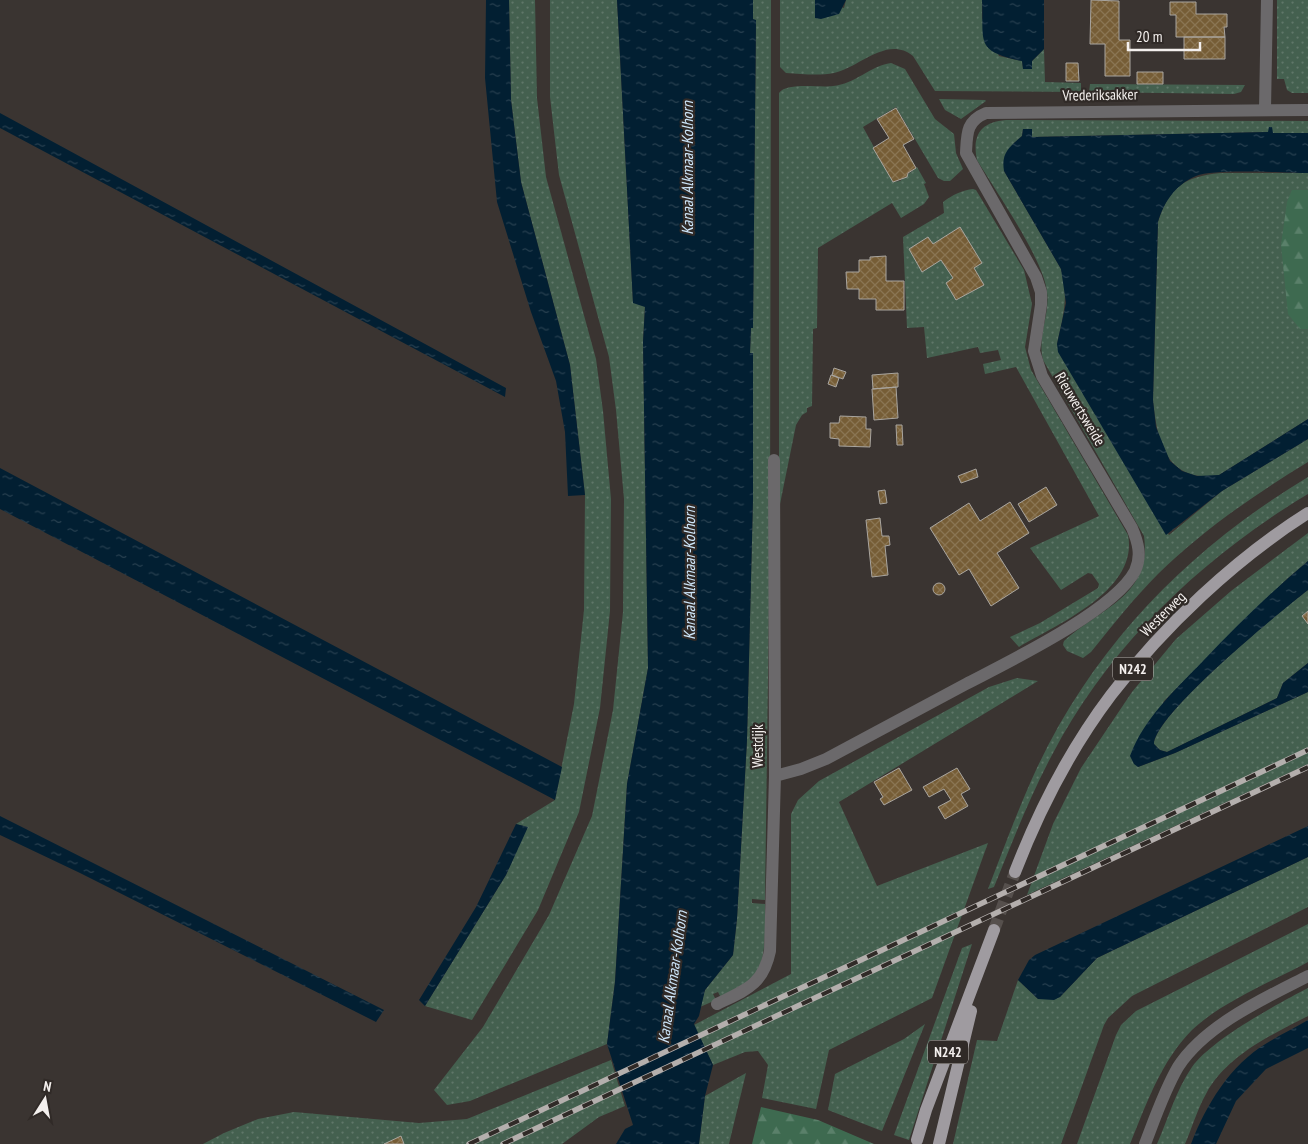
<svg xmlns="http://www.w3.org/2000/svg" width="1308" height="1144" viewBox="0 0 1308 1144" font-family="'PT Sans Narrow',sans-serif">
  <defs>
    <pattern id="green-dots" width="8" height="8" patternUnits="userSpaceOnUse" patternTransform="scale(1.25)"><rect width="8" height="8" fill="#44604f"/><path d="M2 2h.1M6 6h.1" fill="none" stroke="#607769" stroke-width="1.8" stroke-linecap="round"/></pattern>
    <pattern id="forest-firs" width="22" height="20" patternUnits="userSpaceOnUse" patternTransform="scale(1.25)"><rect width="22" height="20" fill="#3e6a50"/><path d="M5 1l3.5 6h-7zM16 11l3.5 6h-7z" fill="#5a806a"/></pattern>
    <pattern id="water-ripples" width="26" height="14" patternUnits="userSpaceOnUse" patternTransform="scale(1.25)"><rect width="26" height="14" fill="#021f32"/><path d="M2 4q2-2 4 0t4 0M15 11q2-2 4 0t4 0" fill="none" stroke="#284050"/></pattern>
    <pattern id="building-cross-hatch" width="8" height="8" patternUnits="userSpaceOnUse" patternTransform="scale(1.25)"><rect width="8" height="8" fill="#765d36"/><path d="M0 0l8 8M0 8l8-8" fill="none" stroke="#8a7553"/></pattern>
  </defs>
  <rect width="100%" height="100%" fill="#3a3431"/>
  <path fill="url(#green-dots)" d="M509,0H535L537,98L546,177L596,359L603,411L611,499L610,611L600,708L579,812L538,910L472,1020L425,1006L506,875L527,827L516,824L555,800L574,704L584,610L585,495L570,365L521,182L511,100Z
    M550,0H617L633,302L645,306L643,342L648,668L627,784L615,982L607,1044L470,1101L447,1105L434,1090L483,1027L549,915L592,816L613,710L623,612L624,499L616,410L609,357L559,175L550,97Z
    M753,0H771L770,529L765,900L752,899V903L765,904C765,925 768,965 751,980C743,987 731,992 721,998L718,992L713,994L716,1000L700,1007L705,990L733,955L737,919L747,740L753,499V354L750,353L751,327H753L756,20H753Z
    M780,0H827H816L844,8L846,0H982V18L999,56L1022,61L1023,68L1031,69L1032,61L1044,49L1045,82L1081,83V92L935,91L913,56C887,35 859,68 834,73C819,76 802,74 786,73L780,67Z
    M1277,0H1308V93H1292L1287,90L1284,79H1277Z
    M891,63L905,69L935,119L954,134L956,153L963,169L950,181H944L938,178L896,107L863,127L893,182L900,181L917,167L926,183L924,184L929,197L924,204L901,218L892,203L818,248L817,328L813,329L812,406L807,408V412L802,415L796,425L779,509V93C787,82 819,88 833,86C855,84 870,66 891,63Z
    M1090,84L1245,85L1241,92L1234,94L1089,92Z
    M939,99L985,100L986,101L961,119L945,110Z
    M1006,120L1308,121V133H1272V127L1269,128V132L1032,137V129H1023L1022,136L1014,143L1004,171L1061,269C1069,298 1063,316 1057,344L1169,535L1222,491L1308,439V462C1254,495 1203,530 1158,574C1134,598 1112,626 1091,652L1083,658L1067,651L1063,645L1064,641C1100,608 1152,596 1144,536L1043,360C1037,336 1050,315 1047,292C1044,260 995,190 977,160C972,136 980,122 1006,120Z
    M1220,173H1308V190H1293L1300,329H1308V419L1219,475C1167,484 1157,441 1153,400L1158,222C1169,187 1184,177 1220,173Z
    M973,189L976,190L1024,270L1032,304L1025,347L1031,370L1128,535C1139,590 1058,624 1019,647L1010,637L1040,623L1098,588L1099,584L1092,574L1088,573L1061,590L1030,548L1099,516L1016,367L985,374L983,364L1001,360L998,350L980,353L978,347L927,358L924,327L907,328L903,237L944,213L943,202C952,195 963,190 973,189Z
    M1308,477V494C1203,557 1109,645 1052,755C1029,798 1012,843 994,887L988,889C1003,850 1018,809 1036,770C1095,644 1190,548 1308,477Z
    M1308,533V561L1288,578L1164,701L1138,767L1175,753L1308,692V764L1027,895L1053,824L1081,768L1132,692L1176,639L1231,591Z
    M1308,590V663L1283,683L1277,698L1167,752L1160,750L1154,744C1155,714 1280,611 1308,590Z
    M1017,678L1038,681L839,802L877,886L988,843L932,998L829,1050L816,1109L762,1098L768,1065L758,1051L745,1052L713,1065L694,1025L791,974V814L798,800L819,781L989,687Z
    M1308,857V907L1132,996L1108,1018L1104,1025L1061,1144H953L977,1040L997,1041L1018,980L1038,999L1060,997L1097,958Z
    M1308,924V962C1273,981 1220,1003 1192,1030C1161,1061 1146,1105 1130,1144H1077L1116,1035L1121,1025L1136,1011Z
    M972,944L909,1140L894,1135L962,948Z
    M1308,988V1016C1271,1035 1226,1056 1206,1094C1197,1110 1192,1128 1185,1144H1157C1168,1119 1176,1090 1192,1067C1211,1040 1277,1004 1308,988Z
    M925,1024L882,1131L828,1110L835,1074L904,1039Z
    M611,1060L625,1106L599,1117L562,1144H203L224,1133L258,1119L294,1112L419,1123L467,1119Z
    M746,1073L729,1144H699L705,1096Z"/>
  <path fill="url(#forest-firs)" d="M1292,190H1308V329H1300L1288,314L1281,245L1287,202Z
    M761,1107L818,1120L874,1144H752Z"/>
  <path fill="url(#water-ripples)" d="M486,0H509L511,100L521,182L570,365L585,495L568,496L565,432L556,381L531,312L497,202L485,78Z
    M617,0H753V19L756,20L753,328H751L750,353H753V499L747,740L737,919L733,955L705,990L699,1016L694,1024L713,1065L705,1096L699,1144H616L625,1129L633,1125L607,1044L615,982L627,784L648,668L643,342L645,307L633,303Z
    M815,0H846L839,14L821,19L815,18Z
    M982,0H1044V49L1032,61V69H1023L1022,61C974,51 984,42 982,0Z
    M0,113L506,388L505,397L0,128Z
    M1269,127H1272L1273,133H1308V173C1284,173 1215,168 1196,176C1175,185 1164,202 1158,222L1153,400L1156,427L1170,461L1182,471L1197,476L1219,475L1308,419V439L1222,491L1166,535L1058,352L1057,344L1066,303L1061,269L1004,171C1001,153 1009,147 1022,136L1023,129H1032V137L1268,132Z
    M0,468L562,767L555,800L0,509Z
    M1308,561V590C1281,611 1155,714 1154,744L1160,750L1167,752L1277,698L1283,683L1308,663V692L1175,753L1138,767L1134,764L1130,756C1144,718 1175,690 1203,661C1236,626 1271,592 1308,561Z
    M0,816L384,1010L376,1022L80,873L0,835Z
    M516,824L528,827L506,875L425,1006L419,1000L476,907Z
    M1308,826V857L1097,958L1060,997L1054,1000L1038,999L1018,980L1029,960L1035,955Z
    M1308,1020V1048L1266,1069L1236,1101L1216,1144H1191C1206,1105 1230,1065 1267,1043C1280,1035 1294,1028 1308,1020Z"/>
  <path fill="url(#building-cross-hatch)" stroke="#a9a59f" d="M1091,0L1119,1V40H1130V76H1105V44H1090Z
    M1170,2H1196V14H1227V27H1224L1225,37H1176V15H1170Z
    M1184,37H1225V59H1184Z
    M1066,63H1078L1079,81H1066Z
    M1137,72H1163V84H1137Z
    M896,108L914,139L903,145L916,168L908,173L907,177L893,182L873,148L889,138L877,119Z
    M960,227L982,263L974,268L984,285L956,300L946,283L953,278L941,260L922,272L909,249L928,237L933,244Z
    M886,256V281H904V310H876V299H859V289H847L846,272H859V260H870V257Z
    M834,368L846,372L843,379L832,375Z
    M898,373V387L873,389L872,375Z
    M831,375L839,378L836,387L828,384Z
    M896,387L898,418L874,420L872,389Z
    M840,416L866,417V429H871L870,447L839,446V439L830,438V423H839Z
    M896,425H902L903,445H897Z
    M976,469L978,477L961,483L958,476Z
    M1046,487L1057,505L1029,522L1018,504Z
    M885,490L887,503L880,504L878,491Z
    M1010,502L1029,533L997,553L1019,588L991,606L969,569L959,575L930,528L969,503L980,521Z
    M880,518L882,536H889L890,545L885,546L888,575L872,577L866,520Z
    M933 589a6 6 0 1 1 12 0a6 6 0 1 1-12 0Z
    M1308,611V624L1302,616Z
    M899,768L912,790L884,805L880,799L883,797L874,782Z
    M957,768L970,789L961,794L968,806L945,819L938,807L951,800L944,789L929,797L923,787Z
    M401,1136L404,1144H384Z"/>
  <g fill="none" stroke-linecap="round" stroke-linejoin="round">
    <path stroke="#56504d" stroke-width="12" stroke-dasharray="12 6" stroke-linecap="butt" d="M994,930L1015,872"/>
    <path stroke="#6b696b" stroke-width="12" d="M1265,109L1267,0
      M775,776L801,769L826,759C873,734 920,709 966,684C1008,662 1114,611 1135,571C1142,556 1138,542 1132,528L1042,376L1034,351L1041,305V292L1036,277L966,153C967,134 966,121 986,113L1308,110
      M717,1004C746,990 763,985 770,951L775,776L774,460
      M1145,1144C1155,1118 1164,1091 1178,1067C1205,1025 1265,998 1308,976"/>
    <path stroke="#9f9ba0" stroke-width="12" d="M1015,872C1039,810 1071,748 1111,695C1163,627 1235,559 1308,513
      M917,1140L926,1110L994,930
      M939,1144L971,1011"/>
    <defs>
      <path id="rail" d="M469,1144L1308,750
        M503,1144L1308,767"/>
    </defs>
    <use href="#rail" stroke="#b4afad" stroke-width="5.5"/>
    <use href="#rail" stroke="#302a27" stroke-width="4" stroke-dasharray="11" stroke-linecap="butt"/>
  </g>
  <g text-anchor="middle" stroke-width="4.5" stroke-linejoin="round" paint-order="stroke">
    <g fill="#302a27" stroke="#b9b5b2" stroke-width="1">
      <rect x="1113" y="657.5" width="40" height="23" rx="4"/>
      <rect x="928" y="1040.5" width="40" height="23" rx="4"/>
    </g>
    <g font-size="14" font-weight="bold" fill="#f4f0ee">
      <text x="1133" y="674">N242</text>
      <text x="948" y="1057">N242</text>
    </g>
    <g font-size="15" fill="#f4f0ee" stroke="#302a27">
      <text transform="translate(1100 95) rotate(-1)" y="5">Vrederiksakker</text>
      <text transform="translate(1080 409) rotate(59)" y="5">Rieuwertsweide</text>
      <text transform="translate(1163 614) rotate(-45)" y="5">Westerweg</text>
      <text transform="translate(758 746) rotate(-90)" y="5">Westdijk</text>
    </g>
    <g font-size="16" font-style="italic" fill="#cde6fa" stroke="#302a27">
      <text transform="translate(687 168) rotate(-90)" y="6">Kanaal Alkmaar-Kolhorn</text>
      <text transform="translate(689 573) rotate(-90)" y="6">Kanaal Alkmaar-Kolhorn</text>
      <text transform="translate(672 977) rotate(-82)" y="6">Kanaal Alkmaar-Kolhorn</text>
    </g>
  </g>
  <g transform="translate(45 1099) rotate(11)" stroke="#302a27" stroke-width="4" paint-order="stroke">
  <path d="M0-4L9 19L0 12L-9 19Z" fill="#f4f0ee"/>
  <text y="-8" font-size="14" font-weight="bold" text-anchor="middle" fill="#f4f0ee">N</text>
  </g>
  <path d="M1128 42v8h72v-8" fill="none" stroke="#f4f0ee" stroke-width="2.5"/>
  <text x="1136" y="42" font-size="15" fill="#f4f0ee" stroke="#302a27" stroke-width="4" paint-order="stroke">20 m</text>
</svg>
